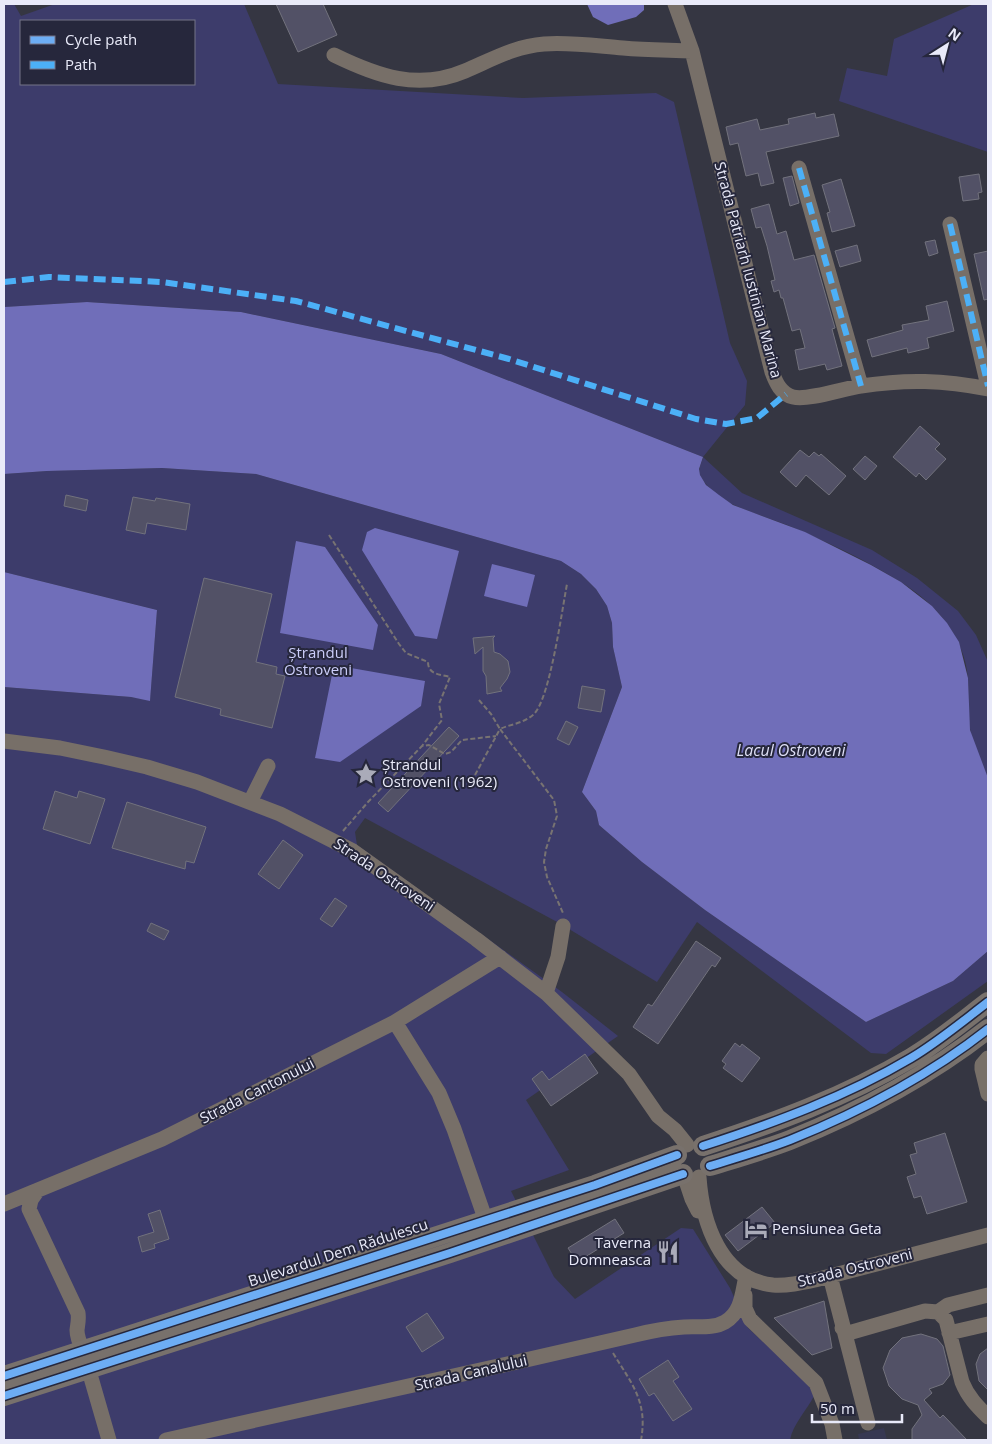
<svg xmlns="http://www.w3.org/2000/svg" width="992" height="1444" viewBox="0 0 992 1444" font-family="'Open Sans',sans-serif">
  <rect width="100%" height="100%" fill="#353642"/>
  <path fill="#373852" d="M884,1428L887,1440H859L858,1434Z"/>
  <path fill="#3d3c6b" fill-rule="evenodd" d="M4,4H14L21,16L55,4H244L278,84L523,98L656,93L674,102L730,343L747,381L745,405L703,457L742,493L872,550L917,578L958,611L976,635L988,662V705L987,712L988,717V778C982,764 972,744 970,729C967,713 969,696 968,679C965,636 935,603 899,581C864,559 825,541 787,525C770,518 751,513 734,505C723,500 705,487 700,475C697,470 702,463 703,457L441,354L241,312L87,302L4,307ZM21,21H194V84H21Z
    M974,4H988V152L839,101L847,68L887,76L894,39Z
    M162,468L256,474L561,561L581,574L596,589L607,606L612,623L613,647L622,687L582,792L596,811L599,825L642,862L705,910L866,1022L953,981L988,951V981L886,1054L871,1053L697,922L657,982L559,923L365,818L355,832L357,845L562,992L618,1036L526,1100L569,1170L511,1191L554,1277L575,1299L681,1228L693,1229L730,1288L748,1328L807,1382L814,1396C807,1410 793,1424 790,1440H4V687L131,697L150,700L157,610L4,572V474L47,471Z"/>
  <path fill="#706eb9" d="M587,4H644V10L636,17L608,25L593,17Z
    M87,302L241,312L441,354L703,457L699,469L700,475L706,485L719,495L733,505L805,532L871,565L901,582L932,606L947,623L959,642L968,678L970,730L988,778V951L953,981L866,1022L705,910L642,862L599,825L596,811L582,792L622,687L613,647L612,623L607,606L596,589L581,574L561,561L256,474L162,468L47,471L4,474V307Z
    M375,528L459,551L437,639L415,636L362,550L367,532Z
    M296,541L325,547L378,625L373,650L280,633Z
    M492,564L535,575L527,607L484,596Z
    M4,572L157,610L150,701L131,697L4,687Z
    M334,665L425,681L421,706L340,762L315,758Z"/>
  <path fill="#525166" stroke="#72727d" d="M276,4H323L337,35L298,52Z
    M815,113L816,118L834,114L839,136L766,152L774,183L761,186L758,173L746,176L738,143L730,145L726,127L757,119L760,130L789,124L788,119Z
    M979,174L982,192L978,193L979,199L963,201L959,177Z
    M792,176L799,203L790,206L783,178Z
    M841,179L855,226L832,232L827,213L830,212L822,185Z
    M769,204L777,234L786,231L794,260L814,255L835,328L832,329L842,366L827,370L825,364L799,370L795,350L805,348L800,329L792,331L783,298H781L779,290L774,292L771,281L775,280L767,246L761,227L756,228L751,209Z
    M935,240L938,253L929,256L925,242Z
    M857,245L861,261L840,267L835,251Z
    M988,251V299L984,300L974,254Z
    M947,301L954,331L927,338L929,348L908,353L907,348L872,357L867,340L903,330L902,325L929,320L926,306Z
    M920,426L940,444L935,449L946,459L926,480L919,473L916,477L893,457Z
    M800,450L809,457L814,452L819,456L821,454L846,476L829,495L806,475L796,487L780,472Z
    M865,456L877,466L865,480L853,469Z
    M66,495L88,500L86,511L64,506Z
    M133,497L155,501L156,498L190,504L186,530L147,523L145,534L126,530Z
    M204,578L272,594L256,662L277,667L276,674L285,676L272,728L220,715L221,709L175,697Z
    M495,636L493,638L494,652L500,654L508,661L510,672L507,679L500,688L502,691L487,694L486,676L483,671V647L475,654L473,638Z
    M582,686L605,690L601,712L578,708Z
    M566,721L578,727L569,745L557,739Z
    M449,727L459,736L388,812L378,803Z
    M55,791L77,798L79,791L105,799L90,844L43,829Z
    M127,802L206,827L194,863L186,861L185,869L112,848Z
    M283,840L303,855L279,889L258,874Z
    M335,898L347,906L332,927L320,919Z
    M151,923L169,931L164,940L147,931Z
    M696,941L721,958L715,967L712,965L658,1044L633,1027L648,1004L652,1006Z
    M735,1043L740,1047L742,1044L760,1058L742,1082L723,1068L726,1064L722,1061Z
    M585,1054L598,1073L551,1106L532,1079L542,1071L549,1080Z
    M945,1133L967,1202L927,1214L921,1196L914,1198L907,1177L916,1174L910,1155L917,1153L914,1143Z
    M762,1207L775,1223L738,1251L725,1235Z
    M160,1210L169,1239L154,1244L155,1248L142,1252L138,1237L154,1232L148,1214Z
    M615,1219L624,1233L577,1262L568,1248Z
    M824,1301L832,1348L812,1355L774,1318Z
    M427,1313L444,1338L422,1352L406,1327Z
    M921,1334L937,1339L943,1346L950,1375L943,1384L929,1389L932,1393L924,1400L940,1418L943,1415L967,1440H912V1429L922,1415L918,1405L902,1399L889,1386L883,1368L890,1350L902,1338Z
    M988,1348V1390L979,1381L976,1364L980,1354Z
    M668,1360L679,1377L673,1381L692,1409L673,1421L654,1393L649,1396L639,1379Z"/>
  <g fill="none" stroke-linecap="round" stroke-linejoin="round">
    <path stroke="#787372" stroke-width="2" stroke-dasharray="5 2.5" stroke-linecap="butt" d="M329,535L399,644L406,653L428,662C428,675 440,674 450,677L439,704L442,720L422,746
      M479,700L491,714L500,729C511,724 525,723 534,714C550,698 562,610 567,584
      M475,775L500,729L554,800L557,816L546,849L544,862L547,877L563,913
      M343,831L368,802L422,746L429,745L445,754L451,752L462,740L496,736
      M613,1353C632,1384 648,1402 641,1440"/>
    <path stroke="#776f68" stroke-width="15" d="M675,4L692,51L772,372C776,383 781,394 793,397C808,401 845,388 861,386C906,379 944,380 988,389
      M334,55C377,76 418,91 465,71C491,60 515,46 544,44C570,42 597,46 623,48C646,50 669,50 692,51
      M799,168L861,386
      M950,224L988,386
      M4,741L60,748L104,757L147,767L197,782L280,814L353,851L476,939L546,993L629,1074L658,1116L675,1130L687,1145
      M250,802L268,766
      M546,993L558,957L563,926
      M395,1022L439,1093L454,1129L486,1221
      M988,1058L982,1065V1069L988,1094
      M684,1175L692,1199L698,1211
      M699,1177C702,1221 720,1280 773,1285C787,1286 801,1283 815,1280L988,1235
      M38,1190L31,1200L29,1209L78,1313C79,1319 78,1323 77,1330C77,1337 80,1344 83,1350L109,1440
      M4,1204L162,1139L395,1022L500,957
      M830,1276L868,1423
      M745,1295V1308L750,1319L816,1383L832,1424L835,1440
      M938,1312L948,1305L988,1295
      M842,1328L846,1332H852L925,1311L938,1312L946,1320L962,1382C968,1397 977,1406 988,1417
      M949,1333L988,1324
      M166,1440C323,1406 479,1371 635,1335C651,1331 667,1328 684,1327C697,1326 713,1329 725,1322C742,1312 742,1293 746,1276"/>
    <path stroke="#78716c" stroke-width="20" d="M703,1146C774,1123 845,1097 911,1058C938,1042 963,1021 988,1002
      M710,1166C736,1158 764,1150 790,1140C862,1111 927,1077 988,1029
      M4,1376L595,1185L677,1155
      M4,1396L450,1253L683,1174"/>
    <path stroke="#4cb0f7" stroke-width="6" stroke-dasharray="12 6" stroke-linecap="butt" d="M799,168L861,386
      M950,224L988,386
      M4,282L49,277L162,282L296,301L509,359L696,419L726,424L757,418L786,394"/>
    <defs>
      <path id="cycleway" d="M703,1146C774,1123 845,1097 911,1058C938,1042 963,1021 988,1002
        M710,1166C736,1158 764,1150 790,1140C862,1111 927,1077 988,1029
        M4,1376L595,1185L677,1155
        M4,1396L450,1253L683,1174"/>
    </defs>
    <use href="#cycleway" stroke="#26273c" stroke-width="11"/>
    <use href="#cycleway" stroke="#6dadf4" stroke-width="8"/>
  </g>
  <defs>
    <symbol id="sight-bare" viewBox="-9 -9 18 18"><path d="M0-6L1.8-2.2L6-1.7L2.9 1.2L3.7 5.4L0 3.3L-3.7 5.4L-2.9 1.2L-6-1.7L-1.8-2.2Z" fill="#aaabb9" stroke="#26273c" stroke-width="2.5" paint-order="stroke"/></symbol>
    <symbol id="hotel-bare" viewBox="-9 -9 18 18"><path d="M-6-4.5h1.5V1H6V5H4.5V3h-9V5H-6ZM-4 0a1.8 1.8 0 1 1 3.6 0ZM.5 0V-2.5h3Q6-2.5 6 0Z" fill="#aaabb9" stroke="#26273c" stroke-width="2.5" paint-order="stroke"/></symbol>
    <symbol id="restaurant-bare" viewBox="-9 -9 18 18"><path d="M-5-6h1v4h1v-4h1v4h1v-4h1v5L-1.5 .5V6h-2V.5L-5-1ZM5-6V6H3V1.5H1.5Q1.5-4 5-6Z" fill="#aaabb9" stroke="#26273c" stroke-width="2.5" paint-order="stroke"/></symbol>
  </defs>
  <g fill-rule="evenodd">
    <use href="#sight-bare" x="350" y="758" width="32" height="32"/>
    <use href="#hotel-bare" x="740" y="1213" width="32" height="32"/>
    <use href="#restaurant-bare" x="652" y="1236" width="32" height="32"/>
  </g>
  <g text-anchor="middle" stroke-width="4" stroke-linejoin="round" paint-order="stroke">
    <g font-size="15" fill="#e9eaf9" stroke="#26273c">
      <text transform="translate(748 270) rotate(75)" y="5">Strada Patriarh Iustinian Marina</text>
      <text transform="translate(384 875) rotate(34)" y="5">Strada Ostroveni</text>
      <text transform="translate(257 1091) rotate(-27)" y="5">Strada Cantonului</text>
      <text transform="translate(338 1253) rotate(-18)" y="5">Bulevardul Dem Rădulescu</text>
      <text transform="translate(855 1268) rotate(-14)" y="5">Strada Ostroveni</text>
      <text transform="translate(471 1373) rotate(-13)" y="5">Strada Canalului</text>
    </g>
    <g font-size="15" fill="#cccefa" stroke="#26273c">
      <text x="318" y="658">Ștrandul<tspan x="318" dy="17">Ostroveni</tspan></text>
    </g>
    <g font-size="15" fill="#e9eaf9" stroke="#26273c" text-anchor="start">
      <text x="382" y="770">Ștrandul<tspan x="382" dy="17">Ostroveni (1962)</tspan></text>
      <text x="772" y="1234">Pensiunea Geta</text>
      <text x="651" y="1248" text-anchor="end">Taverna<tspan x="651" dy="17">Domneasca</tspan></text>
    </g>
    <g font-size="16" font-style="italic" fill="#dedff6" stroke="#26273c">
      <text x="791" y="756">Lacul Ostroveni</text>
    </g>
  </g>
  <rect width="992" height="1444" fill="none" stroke="#e9eaf9" stroke-width="10"/>
  <rect x="20" y="20" width="175" height="65" fill="#26273c" stroke="#747588"/>
  <rect x="30" y="36" width="25" height="8" fill="#6dadf4" stroke="#747588"/>
  <text x="65" y="45" font-size="15" fill="#e9eaf9">Cycle path</text>
  <rect x="30" y="61" width="25" height="8" fill="#4cb0f7" stroke="#747588"/>
  <text x="65" y="70" font-size="15" fill="#e9eaf9">Path</text>
  <g transform="translate(947 45) rotate(36)" stroke="#26273c" stroke-width="4" paint-order="stroke">
  <path d="M0-4L9 19L0 12L-9 19Z" fill="#e9eaf9"/>
  <text y="-8" font-size="14" font-weight="bold" text-anchor="middle" fill="#e9eaf9">N</text>
  </g>
  <path d="M812 1414v8h90v-8" fill="none" stroke="#e9eaf9" stroke-width="2.5"/>
  <text x="820" y="1414" font-size="15" fill="#e9eaf9" stroke="#26273c" stroke-width="4" paint-order="stroke">50 m</text>
</svg>
